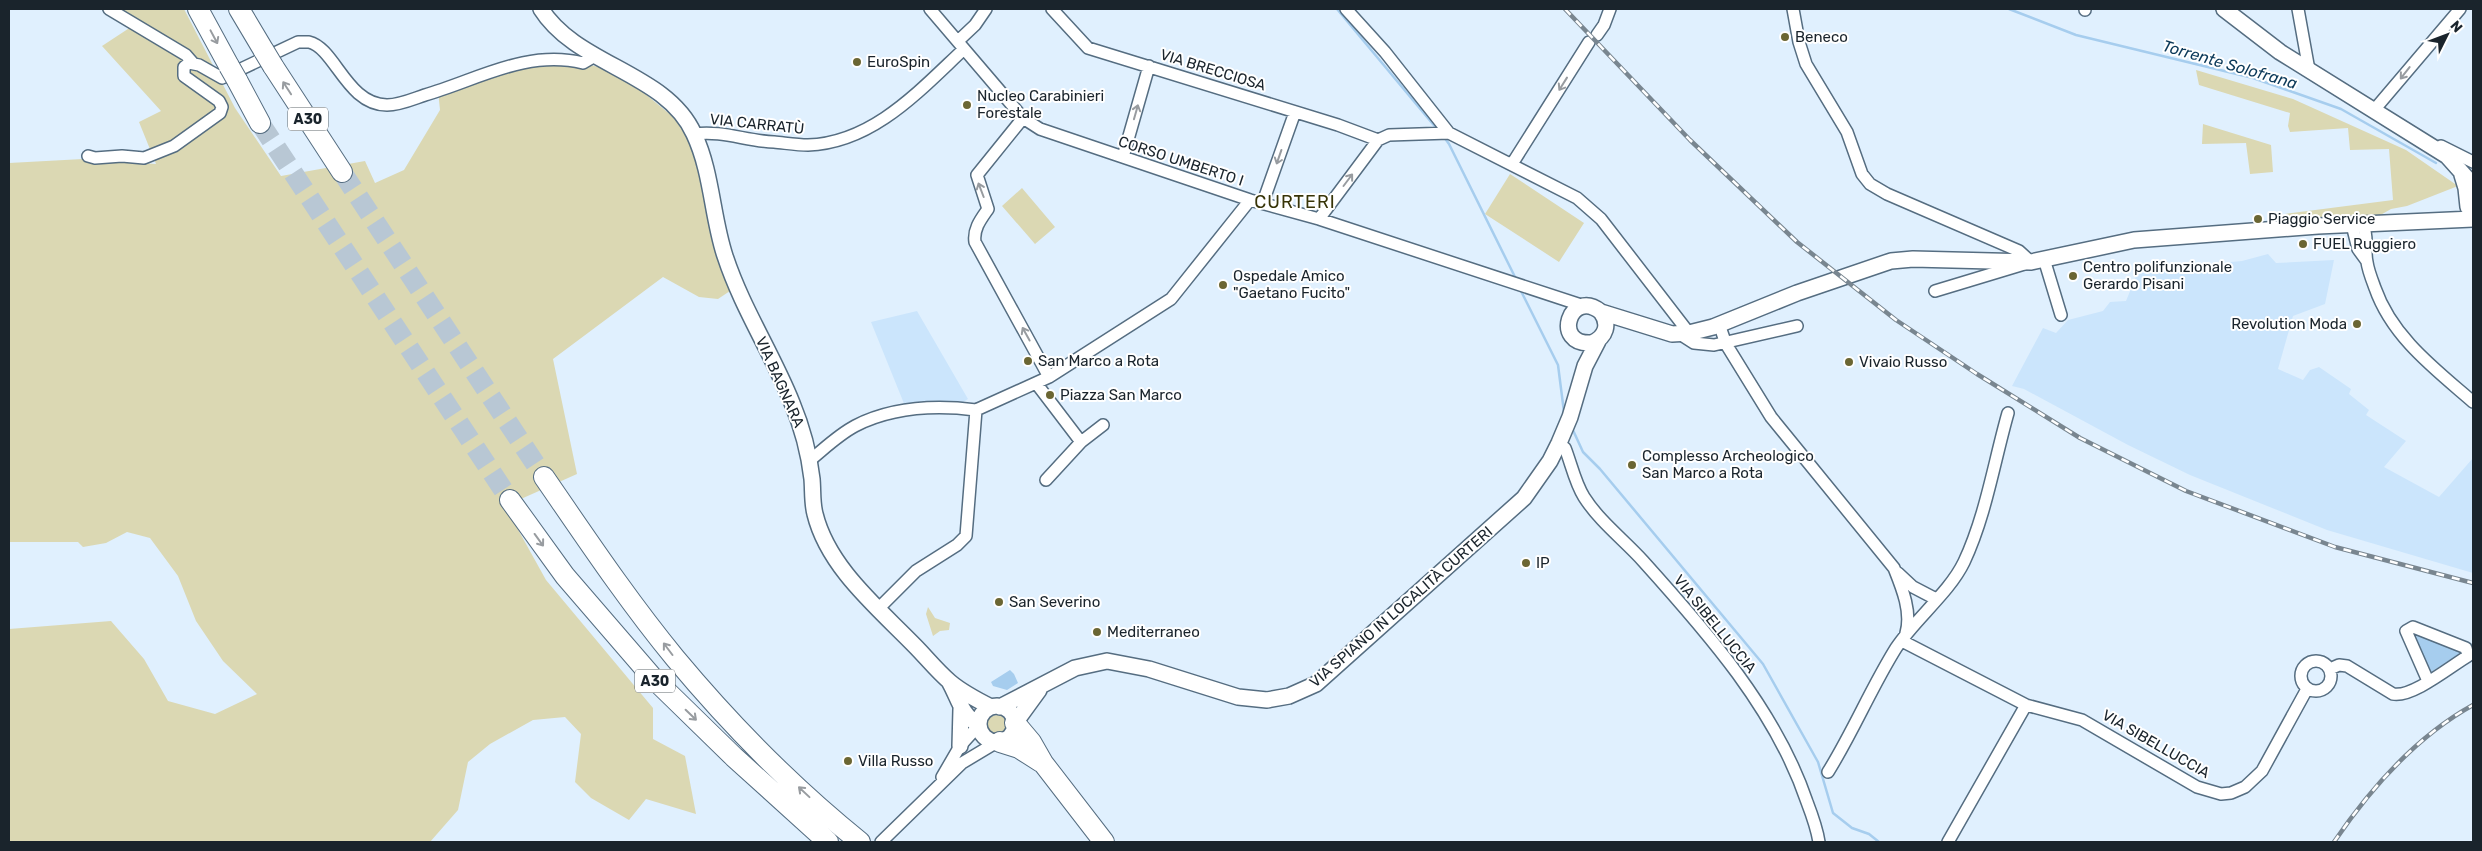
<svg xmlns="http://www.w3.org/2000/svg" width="2482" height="851" viewBox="0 0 2482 851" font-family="Rubik,sans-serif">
  <rect width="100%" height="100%" fill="#e0f0fe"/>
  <path fill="#cbe5fc" d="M2268,254L2276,263L2334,260L2325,304L2293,316L2278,369L2303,380L2310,370L2319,367L2351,389L2349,394L2369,410L2366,415L2406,441L2384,467L2439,497L2473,458V573L2327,530L2190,475L2128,445L2024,389L2012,386L2043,328L2056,333L2068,320L2103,311L2110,302L2126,301L2140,267H2175L2242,261Z
    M917,311L968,399L960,404L905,406L871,322Z"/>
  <path fill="#dbd8b3" d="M115,9H184L235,108L281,176L365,161L375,183L404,170L440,110L438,91L508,65L564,58L606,69L638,88L683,125L693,153L730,291L718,299L699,297L663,277L553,359L577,474L505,506L546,580L653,708V739L685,756L696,814L646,799L629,820L591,798L575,782L581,734L565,717L533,720L490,744L468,762L458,810L430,842H9V629L111,621L144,659L168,701L215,714L257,694L223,661L196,621L178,576L150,538L127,532L106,543L83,547L78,542H9V163L83,159L156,164L139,122L161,111L102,46L137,23Z
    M2196,70L2293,99L2406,150L2458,186L2407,206L2391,209L2377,217L2285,222V214L2393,200L2389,149L2350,150L2348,128L2290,132L2288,126L2290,113L2199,85Z
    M2203,124L2271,145L2273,172L2250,174L2246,143L2202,144Z
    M1510,174L1584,223L1559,262L1485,214Z
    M1022,188L1055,227L1035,244L1002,206Z
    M928,607L935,618L950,623L949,630L940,631L933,636L926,614Z
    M987 725a10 10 0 1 1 20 0a10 10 0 1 1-20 0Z"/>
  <path fill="#a6cdee" d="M2409,631L2464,651L2428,674Z
    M1010,670L1014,674L1018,683L1007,690L993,686L991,682Z"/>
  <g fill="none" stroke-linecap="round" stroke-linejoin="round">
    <path stroke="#a6cdee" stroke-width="2.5" d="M1337,9L1437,129
      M2009,9L2076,35L2253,78L2341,109L2436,163
      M1444,137L1449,144L1516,279
      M1520,289L1558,365L1564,412
      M1572,428L1583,452L1600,469L1763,664L1818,762L1833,813L1852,828L1869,834L1879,842"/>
    <path stroke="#b8c7d4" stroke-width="20" stroke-dasharray="20 10" stroke-linecap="butt" d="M260,123L510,500
      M342,172L544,477"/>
    <defs>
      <path id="street" d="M109,9L186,55L193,63
        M930,9L1023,118L1040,129L1250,200L1319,219L1584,306
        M1052,9L1088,48L1338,125L1378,140
        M1346,9L1385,52L1449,133
        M1793,9L1799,42L1806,64L1847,132L1862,174L1870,184L1887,194L2019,251L2031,262L1935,291
        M2298,9L2309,70
        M2085,10V9
        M1597,35L1604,25L1610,9
        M958,41L975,25L986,9
        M2375,109L2460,9
        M1023,118L977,175L988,209C981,219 973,229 975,242L1049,377
        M694,134C722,130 746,141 774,142C785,143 797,145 808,145C873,143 920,90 964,49
        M2441,146L2473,162
        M88,156L95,158L122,156L144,158L174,146L220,113L222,107L219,101L184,76V67L189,63L199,65L222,78L298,42C301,42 306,42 309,42C335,48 347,105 387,105C400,105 413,99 425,95C477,80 527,49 583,63L595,56
        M1123,157L1149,66
        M1512,164L1589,42
        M1263,202L1295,112
        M1319,219L1378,140L1389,135L1449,133L1577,198L1601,219L1689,333
        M2352,225L2358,249L2366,260
        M2363,225C2369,238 2364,249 2367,262C2368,270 2372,280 2375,288C2392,337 2435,369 2473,402
        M2044,259L2061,315
        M1719,324L1726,344L1771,417L1894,568C1902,588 1912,612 1906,633
        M1680,334L1694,343L1714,345L1797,326
        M1036,383L1081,442
        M1558,444L1565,448C1571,463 1575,483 1584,497C1600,522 1624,540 1643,561C1707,632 1776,710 1807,802C1812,815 1817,829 1819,842
        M809,461C824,449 838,435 855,426C892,407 936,405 976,410
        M1046,480L1081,442L1103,425
        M1898,573L1913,587L1936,599
        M878,609L916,571L957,545L966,536L976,410L1049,377L1171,299L1250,200
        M1902,641L2026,705L2082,720L2197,787L2221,794L2231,793L2245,787L2262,771L2307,689
        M2301 676a15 15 0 1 1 30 0a15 15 0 1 1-30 0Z
        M2330,669L2339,665L2347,666L2393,694C2412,698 2451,666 2468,656L2466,648L2413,627L2406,631L2428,681
        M1828,772C1853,732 1871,688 1896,648C1915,619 1949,593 1964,562C1986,515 1994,462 2008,413
        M942,777L960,746L979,725
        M881,842L962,763L997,742
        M1948,842L2026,705"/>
      <path id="secondary" d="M541,9C577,66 666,72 694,134C712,172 712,217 725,256C742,308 772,353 792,403C802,427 809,453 812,479C813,490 812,503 815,514C828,567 877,607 914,645C926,657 937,671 950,682C963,693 977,700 991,707
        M2224,9L2280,52L2447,156L2473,185
        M2462,175L2466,188L2468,207
        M1601,312C1610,324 1606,337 1592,343C1551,346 1570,287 1601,312L1672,334L1689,333L1713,327L1797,293L1891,261L1913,259L2031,262L2134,240L2318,226L2473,219
        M950,683C959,699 961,715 979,725
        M979 724a18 18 0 1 1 36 0a18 18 0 1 1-36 0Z
        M1000,707L1075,668L1107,661L1149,669L1238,697L1267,700L1289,696L1316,684L1524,498L1550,461L1559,443L1570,417L1585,366L1598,341
        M1015,723L1039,690
        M960,746L961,709"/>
      <path id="highway" d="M198,9L229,66
        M239,9L264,51
        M273,66L342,172
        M237,80L260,123
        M544,477C586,538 628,601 675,658C730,724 793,788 860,842
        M510,500L565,576L653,678L734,757L828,842
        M1015,723L1031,742L1043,763L1104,842
        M1000,742L1019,748L1041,762"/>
    </defs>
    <use href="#street" stroke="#556d81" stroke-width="14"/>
    <use href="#secondary" stroke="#556d81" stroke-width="18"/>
    <use href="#highway" stroke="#556d81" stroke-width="22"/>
    <use href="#street" stroke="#fff" stroke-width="11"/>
    <use href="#secondary" stroke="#fff" stroke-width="15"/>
    <use href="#highway" stroke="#fff" stroke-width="20"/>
    <defs>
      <path id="rail" d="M1565,9L1690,140L1797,242L1896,320L1977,374L2080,438L2186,491L2335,547L2473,583
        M2334,842C2370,789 2417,736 2473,705"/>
    </defs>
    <use href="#rail" stroke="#798690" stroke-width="4.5"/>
    <use href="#rail" stroke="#fff" stroke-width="2.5" stroke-dasharray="8" stroke-linecap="butt"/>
    <defs>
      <path id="highway-bridge" d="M264,51L273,66
        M229,66L237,80"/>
    </defs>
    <use href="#highway-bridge" stroke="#556d81" stroke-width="22" stroke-linecap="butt"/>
    <use href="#highway-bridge" stroke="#fff" stroke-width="20"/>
  </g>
  <defs><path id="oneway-shaft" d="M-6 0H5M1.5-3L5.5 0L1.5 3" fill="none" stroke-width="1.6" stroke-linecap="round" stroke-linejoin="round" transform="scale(1.25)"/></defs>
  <g stroke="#989ca0">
    <use href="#oneway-shaft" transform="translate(214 37) rotate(62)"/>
    <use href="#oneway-shaft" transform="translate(2405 73) rotate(128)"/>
    <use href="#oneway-shaft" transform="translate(1563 84) rotate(122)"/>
    <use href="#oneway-shaft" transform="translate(287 88) rotate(-123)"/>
    <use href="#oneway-shaft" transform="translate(1136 112) rotate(-74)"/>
    <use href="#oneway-shaft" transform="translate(1279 157) rotate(109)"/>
    <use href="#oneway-shaft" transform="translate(1348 180) rotate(-53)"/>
    <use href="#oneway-shaft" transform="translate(981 190) rotate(-111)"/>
    <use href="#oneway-shaft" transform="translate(1026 334) rotate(-119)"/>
    <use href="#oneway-shaft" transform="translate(539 540) rotate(54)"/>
    <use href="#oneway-shaft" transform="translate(668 649) rotate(-127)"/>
    <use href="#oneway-shaft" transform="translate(691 715) rotate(44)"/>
    <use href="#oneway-shaft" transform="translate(804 792) rotate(-137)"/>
  </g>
  <g fill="#6b6633" stroke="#fff" stroke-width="2">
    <circle cx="1785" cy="37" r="5"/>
    <circle cx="857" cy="62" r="5"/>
    <circle cx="967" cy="105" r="5"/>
    <circle cx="2258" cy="219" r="5"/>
    <circle cx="2303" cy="244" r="5"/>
    <circle cx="2073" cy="276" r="5"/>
    <circle cx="1223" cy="285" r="5"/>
    <circle cx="2357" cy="324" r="5"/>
    <circle cx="1028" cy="361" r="5"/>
    <circle cx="1849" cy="362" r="5"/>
    <circle cx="1050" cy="395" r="5"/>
    <circle cx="1632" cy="465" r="5"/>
    <circle cx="1526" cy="563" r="5"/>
    <circle cx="999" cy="602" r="5"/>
    <circle cx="1097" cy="632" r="5"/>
    <circle cx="848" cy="761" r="5"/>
  </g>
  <g text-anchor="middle" stroke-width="4" stroke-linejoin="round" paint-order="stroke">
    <g fill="#fff" stroke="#5f666b" stroke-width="1">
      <rect x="288" y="107.5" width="40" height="23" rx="4"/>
      <rect x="635" y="669.5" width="40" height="23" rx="4"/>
    </g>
    <g font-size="14" font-weight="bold" fill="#1a242c">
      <text x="308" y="124">A30</text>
      <text x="655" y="686">A30</text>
    </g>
    <g font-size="15" fill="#1a242c" stroke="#fff" text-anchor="start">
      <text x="1795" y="42">Beneco</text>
      <text x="867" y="67">EuroSpin</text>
      <text x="977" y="101">Nucleo Carabinieri<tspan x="977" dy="17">Forestale</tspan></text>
      <text x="2268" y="224">Piaggio Service</text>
      <text x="2313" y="249">FUEL Ruggiero</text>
      <text x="2083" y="272">Centro polifunzionale<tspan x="2083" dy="17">Gerardo Pisani</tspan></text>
      <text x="1233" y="281">Ospedale Amico<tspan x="1233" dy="17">"Gaetano Fucito"</tspan></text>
      <text x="2347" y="329" text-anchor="end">Revolution Moda</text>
      <text x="1038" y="366">San Marco a Rota</text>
      <text x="1859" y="367">Vivaio Russo</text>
      <text x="1060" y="400">Piazza San Marco</text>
      <text x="1642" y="461">Complesso Archeologico<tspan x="1642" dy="17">San Marco a Rota</tspan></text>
      <text x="1536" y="568">IP</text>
      <text x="1009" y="607">San Severino</text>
      <text x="1107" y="637">Mediterraneo</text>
      <text x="858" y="766">Villa Russo</text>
    </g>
    <g font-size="15" fill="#1a242c" stroke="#fff">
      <text transform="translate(1213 70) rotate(17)" y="5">VIA BRECCIOSA</text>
      <text transform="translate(757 124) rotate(6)" y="5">VIA CARRATÙ</text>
      <text transform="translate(1181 161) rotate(18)" y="5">CORSO UMBERTO I</text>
      <text transform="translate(780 382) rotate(66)" y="5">VIA BAGNARA</text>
      <text transform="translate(1401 607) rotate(-41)" y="5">VIA SPIANO IN LOCALITÀ CURTERI</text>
      <text transform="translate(1715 624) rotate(51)" y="5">VIA SIBELLUCCIA</text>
      <text transform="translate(2156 744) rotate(30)" y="5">VIA SIBELLUCCIA</text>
    </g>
    <g font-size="16" font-style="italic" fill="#0b3959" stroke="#fff">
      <text transform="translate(2230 64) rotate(16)" y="6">Torrente Solofrana</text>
    </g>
    <g font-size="18" letter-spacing="1" fill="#373408" stroke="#fff">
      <text x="1295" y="208">CURTERI</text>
    </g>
  </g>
  <rect width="2482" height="851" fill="none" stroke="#1a242c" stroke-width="20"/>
  <g transform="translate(2447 35) rotate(48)" stroke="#ffffff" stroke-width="4" paint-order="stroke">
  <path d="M0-4L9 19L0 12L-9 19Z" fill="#1a242c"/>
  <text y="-8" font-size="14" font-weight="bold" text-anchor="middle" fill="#1a242c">N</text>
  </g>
</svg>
